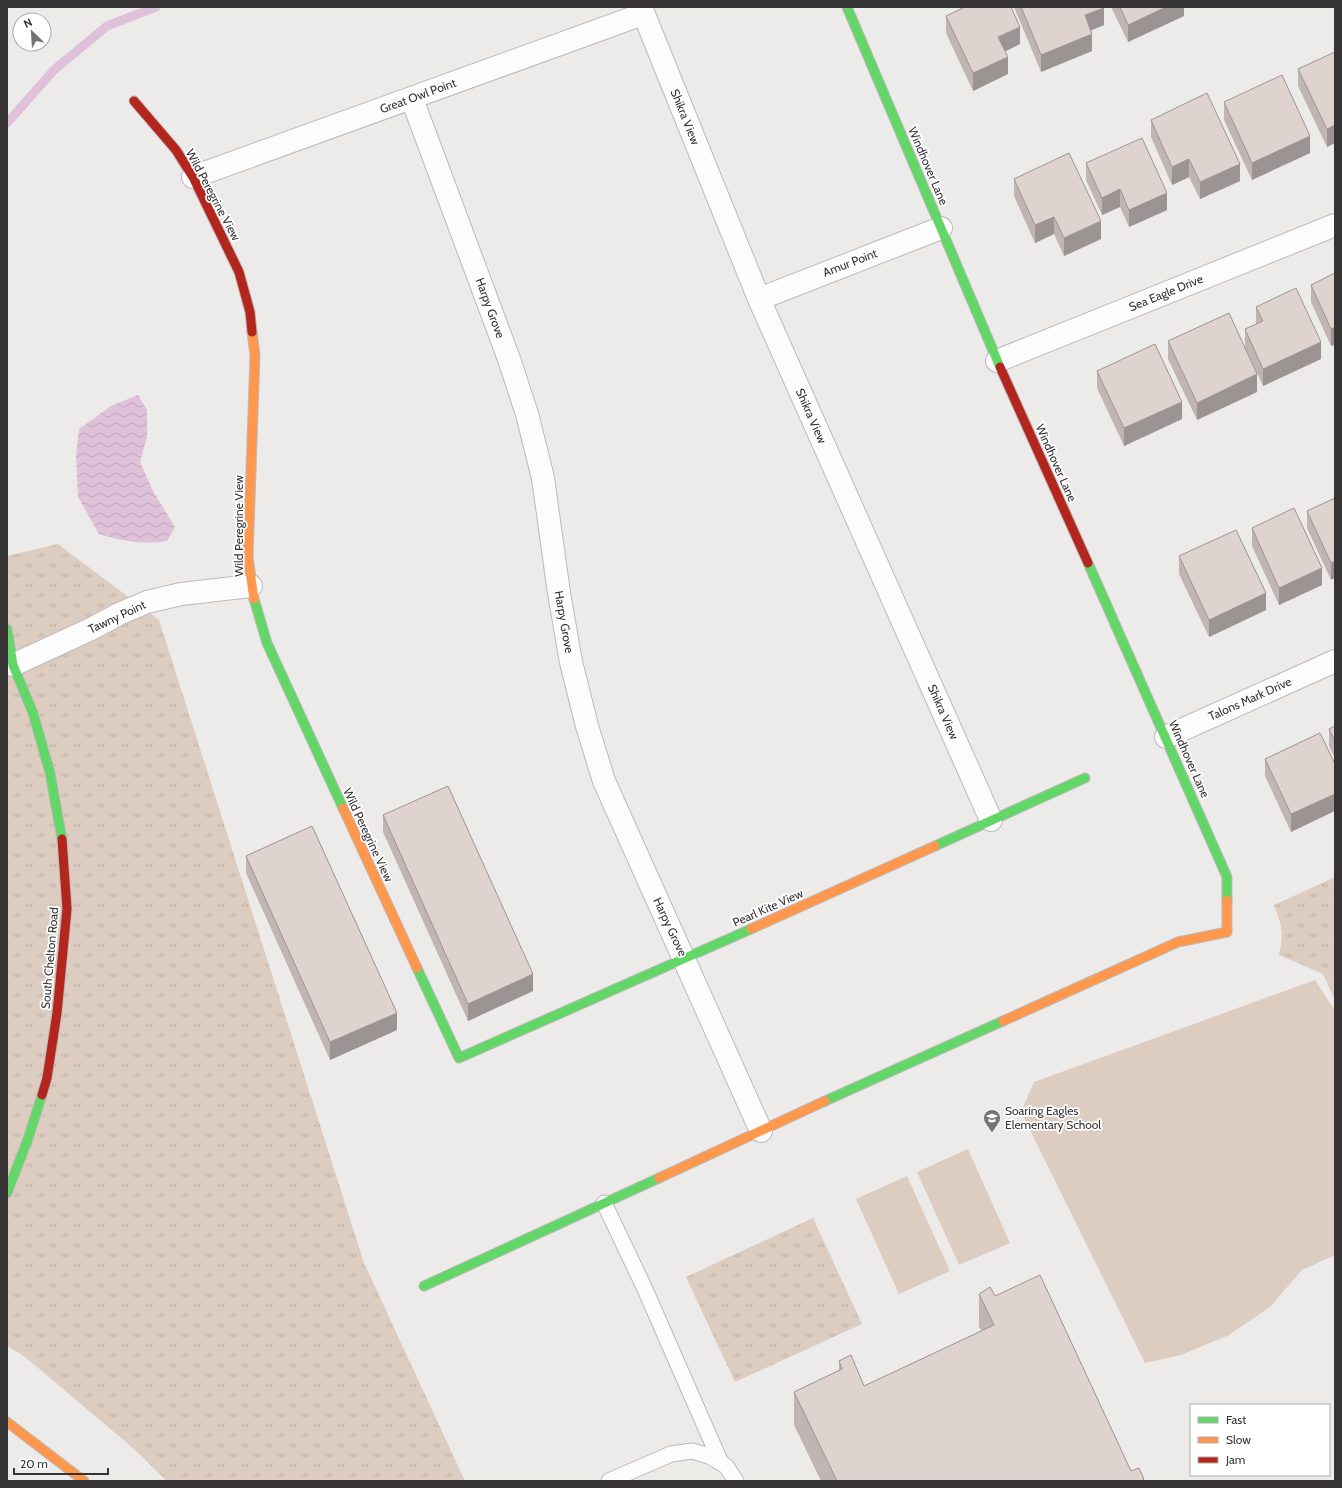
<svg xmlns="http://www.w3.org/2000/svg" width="1342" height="1488" viewBox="0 0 1342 1488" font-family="Cabin,sans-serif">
  <defs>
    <pattern id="grass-tufts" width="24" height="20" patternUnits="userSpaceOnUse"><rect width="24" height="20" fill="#dccdc0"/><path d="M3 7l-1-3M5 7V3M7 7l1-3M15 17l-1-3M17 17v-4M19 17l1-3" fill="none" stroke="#bdb0a5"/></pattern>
    <pattern id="water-waves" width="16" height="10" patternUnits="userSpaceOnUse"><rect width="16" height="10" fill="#dfc1da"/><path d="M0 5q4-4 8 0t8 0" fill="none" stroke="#c0a6bc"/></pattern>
  </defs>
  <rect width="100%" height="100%" fill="#edeaea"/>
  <path fill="url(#grass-tufts)" d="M58,544L159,620L364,1263L465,1481H167L134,1449L24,1356L7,1346V556Z
    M1335,877V1000L1323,974L1279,955C1284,933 1282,925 1274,905Z
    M813,1218L862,1324L735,1382L686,1277Z"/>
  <path fill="#dccdc0" d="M1315,980L1335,1011V1255L1302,1270L1270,1307L1227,1336L1181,1355L1145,1363L1021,1112L1034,1082Z
    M968,1149L1010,1243L959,1265L917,1172Z
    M907,1176L950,1271L899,1294L856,1199Z"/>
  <path fill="url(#water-waves)" d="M138,395L147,410V437L140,462L153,491L175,527L167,541C143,545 122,541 99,534L78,497L76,455L79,429L111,406Z"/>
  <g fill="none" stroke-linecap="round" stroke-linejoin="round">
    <path stroke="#dfc1da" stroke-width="9" d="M7,123L54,70L107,26L156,7"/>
    <defs>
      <path id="lane" d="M604,1203L644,1287L721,1463
        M609,1481L671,1454L692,1451L709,1456L726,1466L736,1481"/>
      <path id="street" d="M641,7L759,299L991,820
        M412,99L509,359L527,414L543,478L559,593L571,662L587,726L604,781L761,1131
        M193,177L643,14
        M759,299L941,228
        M997,361L1335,225
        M13,665L91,629L119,614L147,602L181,594L251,586
        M1166,737L1335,661"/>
      <path id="fast" d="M847,7L1000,367
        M1088,563L1227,877V900
        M254,599L267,643L343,808
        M7,629L13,665L33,713L50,773L62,839
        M935,846L1085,778
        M417,968L459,1058L751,929
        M825,1101L1003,1021
        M7,1193L28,1139L42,1095
        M424,1286L659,1178"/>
      <path id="slow" d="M252,332L255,355L248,557L254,599
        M343,808L417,968
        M751,929L935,846
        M1003,1021L1178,942L1227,932V900
        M659,1178L825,1101
        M7,1422L84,1481"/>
      <path id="jam" d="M134,101L176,150L193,177L239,272L250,312L252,332
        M1000,367L1088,563
        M42,1095L47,1078L57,1013L67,909L62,839"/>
    </defs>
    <use href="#lane" stroke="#bcbaba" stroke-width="17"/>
    <use href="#street" stroke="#bcbaba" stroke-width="24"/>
    <use href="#fast" stroke="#bcbaba" stroke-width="11"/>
    <use href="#slow" stroke="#bcbaba" stroke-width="11"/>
    <use href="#jam" stroke="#bcbaba" stroke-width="11"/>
    <use href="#lane" stroke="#fcfcfc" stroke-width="15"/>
    <use href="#street" stroke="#fcfcfc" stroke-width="22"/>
    <use href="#fast" stroke="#63d668" stroke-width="9"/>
    <use href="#slow" stroke="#ff974d" stroke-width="9"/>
    <use href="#jam" stroke="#b3261e" stroke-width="9"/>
  </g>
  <path fill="#c0b5b3" d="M1014,7H1104V25L1091,30L1092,51L1041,72Z
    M1111,7H1184V16L1128,42Z
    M946,16L1020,44L1005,51L1008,74L973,91L946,33Z
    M1335,52L1327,147L1298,86V69Z
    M1224,102L1310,153L1252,180L1224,120Z
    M1151,120L1240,181L1200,199L1189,177L1172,185L1151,137Z
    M1086,163L1167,210L1129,227L1120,207L1102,215L1086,180Z
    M1014,179L1101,239L1064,256L1054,234L1035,243L1014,196Z
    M1335,273L1331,346L1311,302V285Z
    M1256,307L1321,359L1263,386L1245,347V329L1256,324Z
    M1168,341L1257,392L1197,420L1168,359Z
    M1097,371L1182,419L1124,446L1097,388Z
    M1335,498L1331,580L1307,528V511Z
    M1252,528L1322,585L1279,605L1252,546Z
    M1179,556L1266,610L1209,637L1179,574Z
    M1335,726V759L1329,746V729Z
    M1320,733L1291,832L1265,776V759Z
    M383,815L533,991L468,1021L383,832Z
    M246,856L397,1030L330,1060L246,873Z
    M979,1294L995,1296L1131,1471L1144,1481H821L794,1425V1392L839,1370V1361L864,1386L982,1331L979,1327Z"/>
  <path fill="#9c9492" d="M1166,7H1184V16L1128,42V25Z
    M1104,8V25L1085,33V15Z
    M1020,27V44L998,55V37Z
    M1092,34V51L1041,72V55Z
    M1008,57V74L973,91V73Z
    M1335,125V143L1327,147V129Z
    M1310,136V153L1252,180V163Z
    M1189,159V177L1172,185V167Z
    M1240,164V181L1200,199V182Z
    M1120,189V207L1102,215V198Z
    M1167,193V210L1129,227V210Z
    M1054,217V234L1035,243V225Z
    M1101,221V239L1064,256V238Z
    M1335,327V345L1331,346V329Z
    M1321,342V359L1263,386V369Z
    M1257,374V392L1197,420V403Z
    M1182,402V419L1124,446V428Z
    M1335,561V578L1331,580V563Z
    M1322,568V585L1279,605V588Z
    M1266,593V610L1209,637V620Z
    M1335,794V811L1291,832V814Z
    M533,974V991L468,1021V1004Z
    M397,1013V1030L330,1060V1042Z"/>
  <path fill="#dfd3d0" stroke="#9c9492" d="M965,7H1011L1020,27L998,37L1008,57L973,73L946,16Z
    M1021,7H1104V8L1085,15L1092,34L1041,55Z
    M1120,7H1166L1128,25Z
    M1335,52V125L1327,129L1298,69Z
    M1282,75L1310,136L1252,163L1224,102Z
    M1207,93L1240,164L1200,182L1189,159L1172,167L1151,120Z
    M1142,138L1167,193L1129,210L1120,189L1102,198L1086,163Z
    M1069,153L1101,221L1064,238L1054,217L1035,225L1014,179Z
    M1335,273V327L1331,329L1311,285Z
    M1296,288L1321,342L1263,369L1245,329L1263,321L1256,307Z
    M1229,313L1257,374L1197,403L1168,341Z
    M1155,344L1182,402L1124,428L1097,371Z
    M1335,498V561L1331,563L1307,511Z
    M1294,508L1322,568L1279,588L1252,528Z
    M1236,530L1266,593L1209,620L1179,556Z
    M1335,726V741L1329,729Z
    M1320,733L1335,764V794L1291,814L1265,759Z
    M448,786L533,974L468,1004L383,815Z
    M312,826L397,1013L330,1042L246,856Z
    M1040,1275L1131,1471L1139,1468L1144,1479L1141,1481H837L794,1392L842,1369L839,1361L851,1355L864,1386L994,1325L979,1294L990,1287L995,1296Z"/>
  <defs>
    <symbol id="school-pin" viewBox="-11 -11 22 30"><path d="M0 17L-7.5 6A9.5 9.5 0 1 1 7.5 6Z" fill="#757373" stroke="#fff"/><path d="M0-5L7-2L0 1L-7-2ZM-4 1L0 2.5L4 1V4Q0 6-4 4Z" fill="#fff"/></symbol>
  </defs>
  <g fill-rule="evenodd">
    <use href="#school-pin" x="982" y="1108" width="20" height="27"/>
  </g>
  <g text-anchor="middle" stroke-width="3.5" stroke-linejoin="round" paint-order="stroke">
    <g font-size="12" fill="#353333" stroke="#fff">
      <text transform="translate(418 96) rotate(-20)" y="4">Great Owl Point</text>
      <text transform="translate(685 117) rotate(68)" y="4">Shikra View</text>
      <text transform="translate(928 166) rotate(67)" y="4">Windhover Lane</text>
      <text transform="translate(213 195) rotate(62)" y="4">Wild Peregrine View</text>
      <text transform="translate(850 263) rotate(-21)" y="4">Amur Point</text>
      <text transform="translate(1166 293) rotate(-22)" y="4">Sea Eagle Drive</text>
      <text transform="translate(490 308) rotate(70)" y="4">Harpy Grove</text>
      <text transform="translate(811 416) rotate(66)" y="4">Shikra View</text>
      <text transform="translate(1056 463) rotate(66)" y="4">Windhover Lane</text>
      <text transform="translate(239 526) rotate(-90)" y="4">Wild Peregrine View</text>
      <text transform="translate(117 617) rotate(-25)" y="4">Tawny Point</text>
      <text transform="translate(564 622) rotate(80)" y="4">Harpy Grove</text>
      <text transform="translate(1250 699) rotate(-24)" y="4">Talons Mark Drive</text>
      <text transform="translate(943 712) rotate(66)" y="4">Shikra View</text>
      <text transform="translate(1189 759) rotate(66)" y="4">Windhover Lane</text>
      <text transform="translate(368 835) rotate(65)" y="4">Wild Peregrine View</text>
      <text transform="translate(768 908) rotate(-24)" y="4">Pearl Kite View</text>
      <text transform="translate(670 927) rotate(65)" y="4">Harpy Grove</text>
      <text transform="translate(50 958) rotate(-85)" y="4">South Chelton Road</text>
    </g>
    <g font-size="12" fill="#353333" stroke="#fff" text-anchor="start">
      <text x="1005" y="1115">Soaring Eagles<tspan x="1005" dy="14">Elementary School</tspan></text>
    </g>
  </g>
  <rect width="1342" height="1488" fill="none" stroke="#353333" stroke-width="16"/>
  <rect x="1190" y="1404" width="140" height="72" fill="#ffffff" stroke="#aeadad"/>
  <rect x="1198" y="1417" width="20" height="6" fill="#63d668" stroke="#aeadad"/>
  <text x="1226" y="1424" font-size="12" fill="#353333">Fast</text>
  <rect x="1198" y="1437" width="20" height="6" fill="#ff974d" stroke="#aeadad"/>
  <text x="1226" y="1444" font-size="12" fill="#353333">Slow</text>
  <rect x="1198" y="1457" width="20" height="6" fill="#b3261e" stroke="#aeadad"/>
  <text x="1226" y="1464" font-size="12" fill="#353333">Jam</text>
  <g transform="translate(32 32) rotate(335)"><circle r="19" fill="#ffffff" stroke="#aeadad"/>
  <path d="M0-3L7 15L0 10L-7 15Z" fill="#757373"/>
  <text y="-6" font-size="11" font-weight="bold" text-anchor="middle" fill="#353333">N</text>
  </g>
  <path d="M14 1468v6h94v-6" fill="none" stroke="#353333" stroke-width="2"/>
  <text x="20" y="1468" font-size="12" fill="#353333" stroke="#ffffff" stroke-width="3" paint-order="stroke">20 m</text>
</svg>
